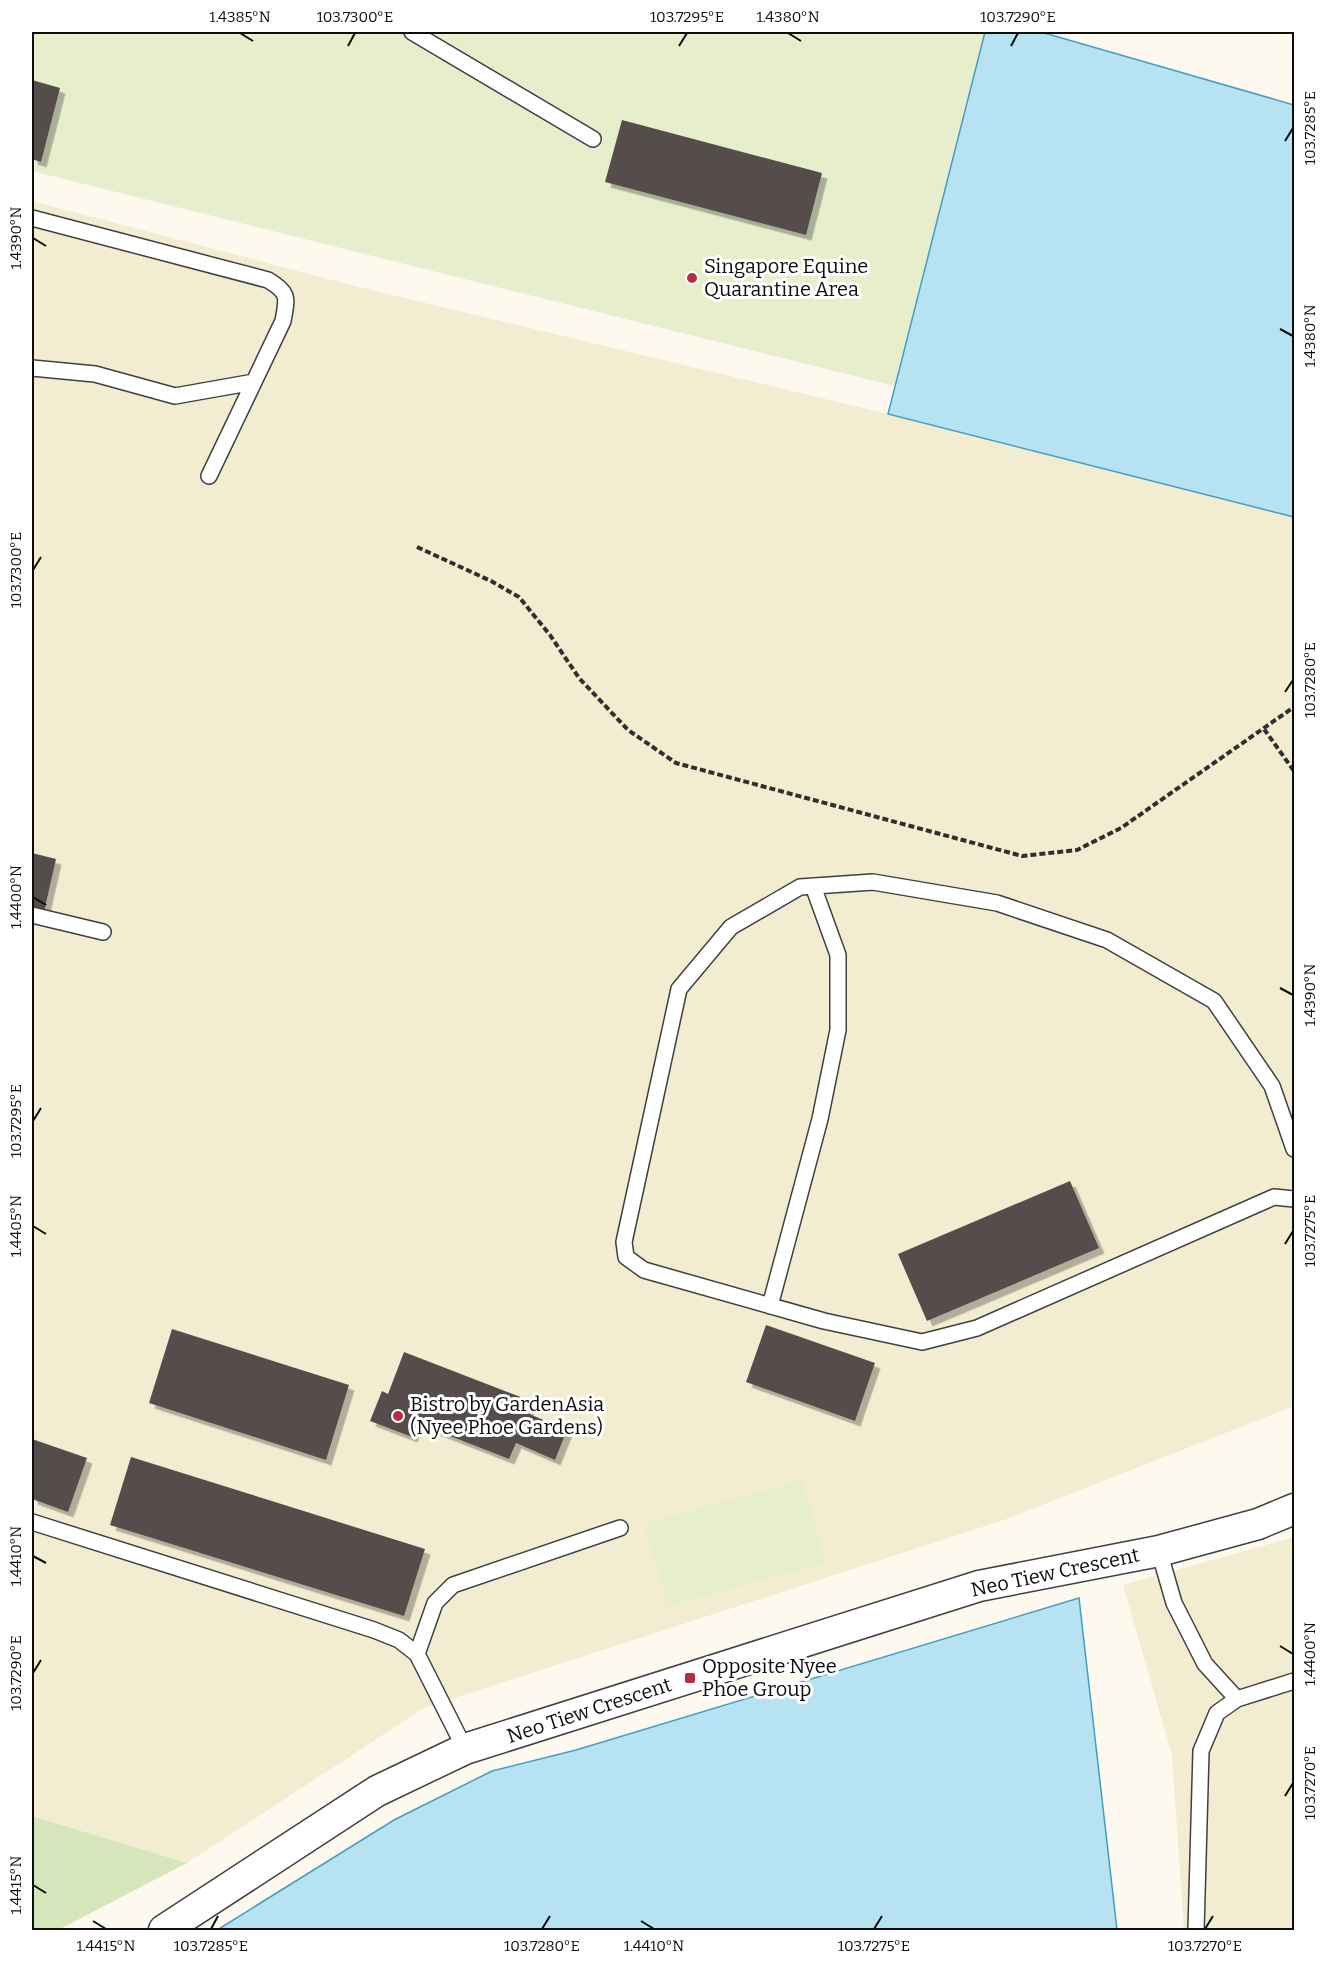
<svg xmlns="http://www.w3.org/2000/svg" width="1326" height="1962" viewBox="0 0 1326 1962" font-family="Bitter,serif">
  <defs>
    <filter id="shadow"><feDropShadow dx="5.5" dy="5.5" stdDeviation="0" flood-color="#0004"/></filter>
  </defs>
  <rect width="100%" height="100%" fill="#fef9ef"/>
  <path fill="#f2ecd1" d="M32,201L355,286L888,414L1294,517V1406L1004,1520L424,1708L187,1863L32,1816Z
    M1294,1537V1930H1184L1172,1755L1123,1585Z"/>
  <path fill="#d6e6bb" d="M32,1816L187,1863L58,1930H32Z"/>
  <path fill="#e6eecc" d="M32,32H985L894,386L32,171Z
    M802,1480L826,1562L668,1606L644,1524Z"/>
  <path fill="#b7e2f2" stroke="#439ec4" stroke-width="1.5" d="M985,32H1041L1294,105V517L888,414Z
    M1079,1598L1117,1930H217L394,1820L492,1771L576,1750Z"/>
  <path fill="#554e4b" filter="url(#shadow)" d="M32,80L60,88L41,162L32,159Z
    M622,120L822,173L806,235L605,182Z
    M32,853L56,859L44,912L32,909Z
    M1070,1181L1099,1248L927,1321L898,1254Z
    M766,1325L875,1363L855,1421L746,1382Z
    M172,1329L349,1385L326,1460L149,1403Z
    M404,1352L531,1401L527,1413L567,1430L555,1460L516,1443L509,1459L417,1423L412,1437L370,1421L382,1391L388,1394Z
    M32,1439L87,1458L68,1512L32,1499Z
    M131,1457L425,1549L404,1616L110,1525Z"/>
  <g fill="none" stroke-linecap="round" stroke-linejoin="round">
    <defs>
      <path id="lane" d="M412,32L593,139
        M32,218L268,280C290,293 287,298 283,321L209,476
        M32,368L95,374L175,396L254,382
        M32,915L103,932
        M1294,1149L1272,1086L1214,1001L1107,940L997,903L873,882L800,887L731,927L679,989L624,1242L626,1257L644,1270L824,1321L922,1342L977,1328L1274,1197L1294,1199
        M770,1306L820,1119L838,1030V955L813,886
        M32,1522L374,1630L399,1640L417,1654L465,1749
        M1159,1551L1174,1603L1205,1664L1237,1699
        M417,1654L435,1603L453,1585L620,1528
        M1196,1930L1201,1751L1217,1713L1237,1699L1294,1681"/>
      <path id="street" d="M164,1930L377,1791L465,1749L979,1586L1159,1551L1258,1524L1294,1509"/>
    </defs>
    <use href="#lane" stroke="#404040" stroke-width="18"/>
    <use href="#street" stroke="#404040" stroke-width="33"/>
    <path stroke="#2f2f2f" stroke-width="4" stroke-dasharray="6 3" stroke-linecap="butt" d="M417,547L491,581L519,597L550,635L579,678L628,730L676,763L1022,856L1077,850L1121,828L1294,707
      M1264,729L1294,771"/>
    <use href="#lane" stroke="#fff" stroke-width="15"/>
    <use href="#street" stroke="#fff" stroke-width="30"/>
  </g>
  <path fill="none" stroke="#0d0d0d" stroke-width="2" d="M240,33L253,41M788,33L801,41M348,46L355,33M679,46L687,33M1011,46L1018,33M1285,141L1293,128M33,238L46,246M1280,329L1293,336M33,570L41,557M1285,692L1293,680M33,897L46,905M1280,988L1293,995M33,1121L41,1108M33,1226L46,1234M1285,1244L1293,1231M33,1556L46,1563M1280,1646L1293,1654M33,1673L41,1660M1285,1796L1293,1783M33,1885L46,1893M93,1921L106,1929M641,1921L654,1929M211,1929L218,1916M542,1929L550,1916M874,1929L882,1916M1205,1929L1213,1916"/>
  <g fill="#b42f43" stroke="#fff" stroke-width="2">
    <circle cx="692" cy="278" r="6"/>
    <circle cx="398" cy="1416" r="6"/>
    <rect x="684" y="1672" width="12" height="12" rx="3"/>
  </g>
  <g text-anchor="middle" stroke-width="6" stroke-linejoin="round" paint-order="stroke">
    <g font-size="20" fill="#0d0d0d" stroke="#fff" text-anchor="start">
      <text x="704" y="273">Singapore Equine<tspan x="704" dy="23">Quarantine Area</tspan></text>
      <text x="410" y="1411">Bistro by GardenAsia<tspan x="410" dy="23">(Nyee Phoe Gardens)</tspan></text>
      <text x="702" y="1673">Opposite Nyee<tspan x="702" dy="23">Phoe Group</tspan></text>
    </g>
    <g font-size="20" fill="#0d0d0d" stroke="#fff">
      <text transform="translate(1055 1572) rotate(-12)" y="7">Neo Tiew Crescent</text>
      <text transform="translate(589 1710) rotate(-18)" y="7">Neo Tiew Crescent</text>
    </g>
  </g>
  <rect width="1326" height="1962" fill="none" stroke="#ffffff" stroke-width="66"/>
  <rect x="33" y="33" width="1260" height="1896" fill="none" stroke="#0d0d0d" stroke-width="2"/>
  <g font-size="15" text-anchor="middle" fill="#0d0d0d">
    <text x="240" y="22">1.4385°N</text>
    <text x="355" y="22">103.7300°E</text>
    <text x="687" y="22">103.7295°E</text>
    <text x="788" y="22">1.4380°N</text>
    <text x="1018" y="22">103.7290°E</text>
    <text transform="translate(1310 128) rotate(-90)" y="5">103.7285°E</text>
    <text transform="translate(16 238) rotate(-90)" y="5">1.4390°N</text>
    <text transform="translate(1310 336) rotate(-90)" y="5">1.4380°N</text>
    <text transform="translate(16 570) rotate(-90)" y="5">103.7300°E</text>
    <text transform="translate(1310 680) rotate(-90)" y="5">103.7280°E</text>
    <text transform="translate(16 897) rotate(-90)" y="5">1.4400°N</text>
    <text transform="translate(1310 995) rotate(-90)" y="5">1.4390°N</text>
    <text transform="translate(16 1121) rotate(-90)" y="5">103.7295°E</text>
    <text transform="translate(16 1226) rotate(-90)" y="5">1.4405°N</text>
    <text transform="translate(1310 1231) rotate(-90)" y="5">103.7275°E</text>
    <text transform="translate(16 1556) rotate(-90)" y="5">1.4410°N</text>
    <text transform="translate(1310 1654) rotate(-90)" y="5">1.4400°N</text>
    <text transform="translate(16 1673) rotate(-90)" y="5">103.7290°E</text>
    <text transform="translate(1310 1783) rotate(-90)" y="5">103.7270°E</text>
    <text transform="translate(16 1885) rotate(-90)" y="5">1.4415°N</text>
    <text x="106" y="1951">1.4415°N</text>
    <text x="211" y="1951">103.7285°E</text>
    <text x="542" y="1951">103.7280°E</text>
    <text x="654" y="1951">1.4410°N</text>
    <text x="874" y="1951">103.7275°E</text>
    <text x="1205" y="1951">103.7270°E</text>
  </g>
</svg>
